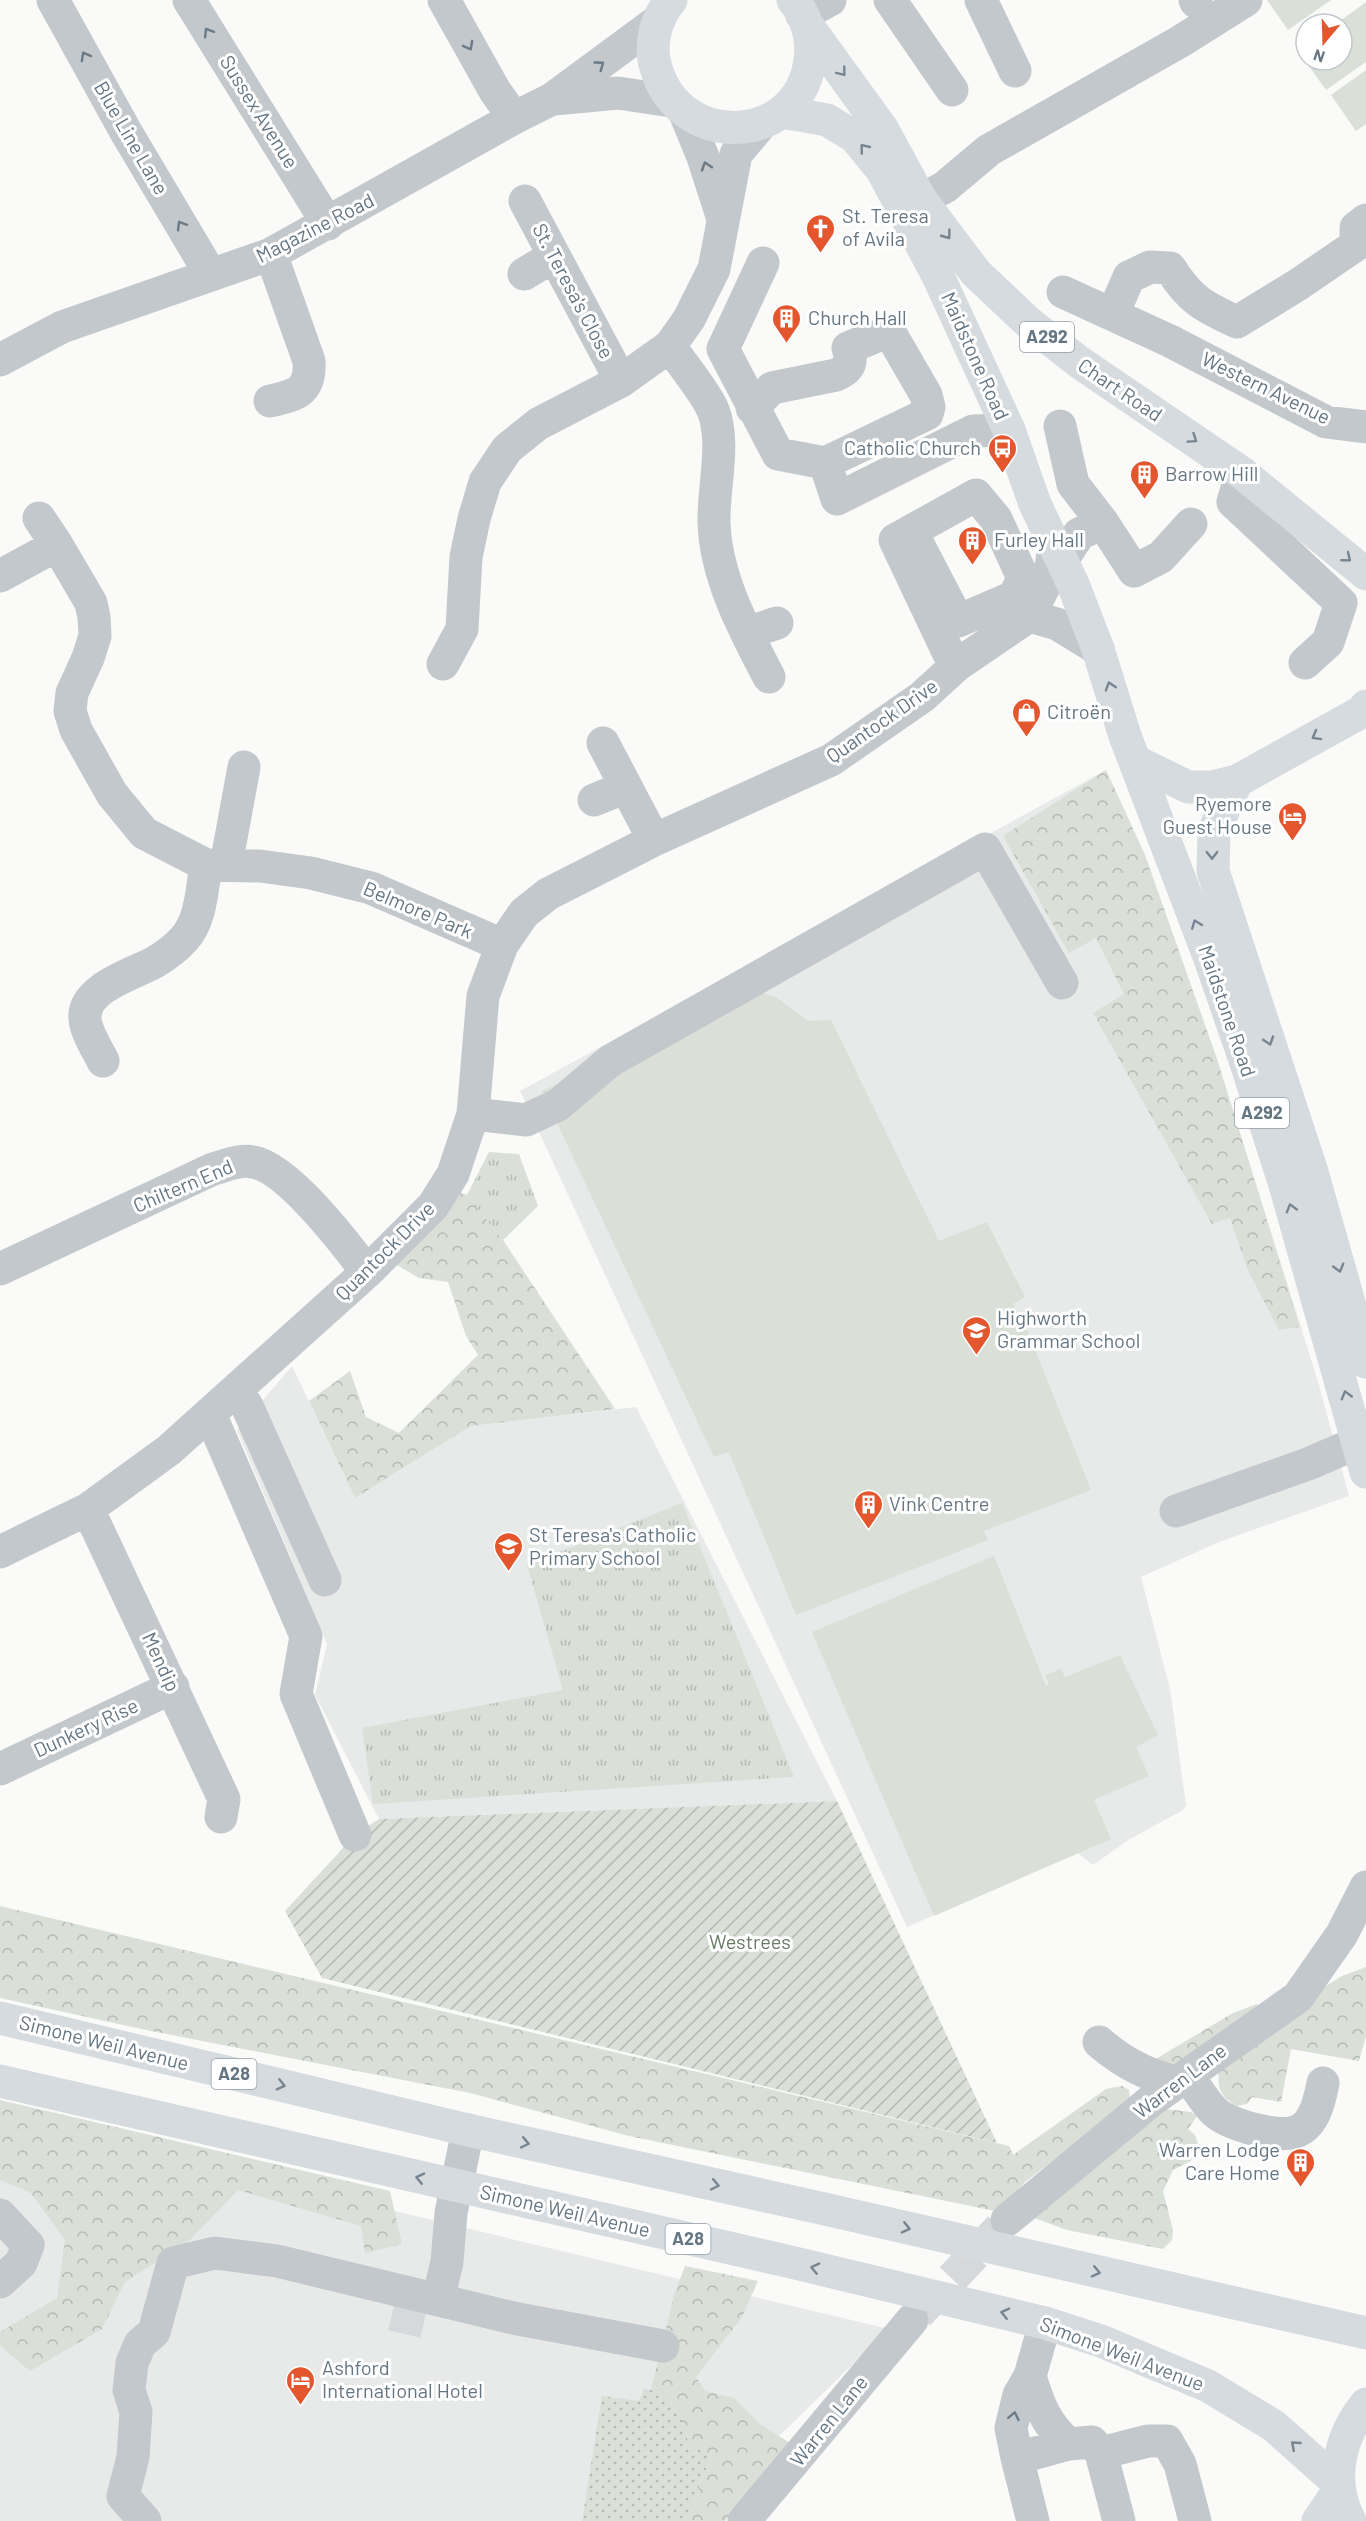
<svg xmlns="http://www.w3.org/2000/svg" width="1366" height="2521" viewBox="0 0 1366 2521" font-family="Barlow,sans-serif">
  <defs>
    <pattern id="grass-dots" width="8" height="8" patternUnits="userSpaceOnUse" patternTransform="scale(1.5)"><rect width="8" height="8" fill="#dadfd7"/><path d="M2 2h.1M6 6h.1" fill="none" stroke="#b4b9b4" stroke-width="1.8" stroke-linecap="round"/></pattern>
    <pattern id="forest-crowns" width="20" height="18" patternUnits="userSpaceOnUse" patternTransform="scale(1.5)"><rect width="20" height="18" fill="#dadfd7"/><path d="M2 6a3 3 0 1 1 6 0M12 15a3 3 0 1 1 6 0" fill="none" stroke="#b4b9b4"/></pattern>
    <pattern id="park-tufts" width="24" height="20" patternUnits="userSpaceOnUse" patternTransform="scale(1.5)"><rect width="24" height="20" fill="#dadfd7"/><path d="M3 7l-1-3M5 7V3M7 7l1-3M15 17l-1-3M17 17v-4M19 17l1-3" fill="none" stroke="#b4b9b4"/></pattern>
    <pattern id="garden-furrows" width="10" height="10" patternUnits="userSpaceOnUse" patternTransform="scale(1.5)"><rect width="10" height="10" fill="#dadfd7"/><path d="M-1 1l2-2M0 10L10 0M9 11l2-2" fill="none" stroke="#b4b9b4"/></pattern>
  </defs>
  <rect width="100%" height="100%" fill="#fafaf8"/>
  <path fill="#e8e9e9" d="M1106,770L1145,855L1217,1059L1319,1385L1349,1496L1219,1542L1141,1577L1170,1689L1186,1805L1183,1810L1130,1839L1093,1865L1078,1853L907,1927L520,1091Z
    M292,1366L355,1498L471,1426L636,1407L837,1801L379,1819L315,1695L327,1644L237,1430Z
    M0,2117L889,2329L692,2521H0Z"/>
  <path fill="url(#grass-dots)" d="M644,2389L665,2392L683,2422L689,2445L712,2453L686,2521H582L602,2396L639,2401Z"/>
  <path fill="url(#forest-crowns)" d="M1106,770L1145,855L1217,1059L1300,1327L1279,1330L1249,1273L1230,1218L1212,1224L1093,1013L1124,994L1096,938L1069,953L1003,836Z
    M452,1190L467,1195L503,1240L615,1409L471,1426L355,1498L309,1401L350,1371L366,1417L399,1433L478,1355L466,1336L448,1282L419,1278L392,1262Z
    M0,1906L1009,2146L1013,2155L1106,2089L1122,2086L1129,2090L1130,2102L1025,2182L1000,2212L629,2136L470,2093L151,2031L0,1998Z
    M1366,1967V2036L1359,2061L1291,2049L1281,2102L1252,2097L1247,2104L1237,2106C1220,2096 1217,2089 1219,2069L1323,1988L1342,1976Z
    M1257,2004L1260,2010L1173,2068L1149,2063L1233,2013Z
    M0,2100L390,2191L402,2244L365,2253L361,2226L238,2190L189,2241L125,2282L102,2329L30,2371L0,2345V2332L57,2298L65,2240L31,2193L0,2180Z
    M1164,2109L1191,2112L1197,2116L1188,2129L1195,2135L1199,2147L1191,2161L1173,2170L1163,2191L1173,2230L1172,2240L1163,2249L1067,2230L1029,2216Z
    M685,2266L758,2281L742,2317L696,2377L705,2391L734,2398L760,2424L790,2443L725,2521H686L712,2454L689,2446L683,2422L665,2392L651,2390L674,2295Z"/>
  <path fill="url(#park-tufts)" d="M489,1152L519,1154L538,1206L503,1240L467,1195Z
    M682,1503L794,1777L373,1804L362,1728L563,1690L527,1565Z"/>
  <path fill="url(#garden-furrows)" d="M837,1801L997,2143L322,1978L285,1911L355,1835L379,1819Z"/>
  <path fill="#dadfd7" d="M1267,0H1331L1288,30Z
    M1366,2V62L1326,90L1298,51L1306,45V60H1342V24H1336Z
    M1366,70V124L1356,131L1331,95Z
    M758,992L776,997L808,1021L831,1020L939,1241L987,1222L1025,1297L1013,1304L1028,1332L1091,1490L984,1531L988,1540L796,1615L729,1452L714,1457L542,1091Z
    M994,1556L1046,1686L1049,1684L1045,1675L1061,1669L1065,1677L1120,1655L1158,1735L1136,1747L1149,1776L1094,1800L1111,1839L934,1916L812,1632Z"/>
  <g fill="none" stroke-linecap="round" stroke-linejoin="round">
    <path stroke="#d5d9db" stroke-width="33" stroke-dasharray="33 16" stroke-linecap="butt" d="M392,2314L438,2325
      M918,2314L1000,2228"/>
    <path stroke="#c3c8cc" stroke-width="33" d="M53,0L126,132L211,275
      M189,0L328,224
      M444,0L495,91L514,118
      M890,0L952,90
      M981,0L1015,71
      M1195,0L1196,2
      M802,15L830,0
      M554,99L618,93L671,101
      M685,113L703,157L722,216
      M921,200L945,187L989,150L1181,41L1246,0
      M525,201L621,381
      M763,263L723,349L778,454L825,463L837,499L973,431L1009,430
      M524,274L554,256
      M1063,292L1170,341L1326,422L1366,427
      M1113,314L1129,277L1150,267L1170,268C1190,300 1204,307 1237,322L1299,284L1356,245V228L1366,220
      M670,346C681,363 706,393 713,410C726,443 713,488 714,523C716,578 744,629 769,677
      M0,360L62,327L271,254L514,118L552,99L659,20
      M270,401C296,395 311,392 309,361L271,254
      M752,408L772,388L836,375C850,369 853,362 848,348L889,331L926,395L929,407L927,414L825,463
      M1060,426L1073,484L1103,523L1134,571L1161,557L1191,524
      M1242,473L1233,502L1341,603L1328,642L1305,663
      M39,518L57,545
      M911,531L958,621L1014,597L1023,578L996,519L976,495L895,540L948,652L957,665
      M1061,562L1079,534L1103,523
      M0,576L57,545L91,603L94,617L95,636L88,658L72,693L70,711L76,730L112,794L144,833L206,865L260,866L311,873L371,888L502,945
      M1029,616L1057,624L1098,649
      M747,633L777,623
      M443,664L462,629L466,557L474,519L485,482L507,449L538,424L621,381L670,346L689,319L714,269L736,154L762,123
      M603,743L654,840
      M594,800L626,787
      M226,865L244,767
      M103,1061C97,1049 86,1032 85,1019C82,988 134,974 155,962C165,956 177,947 184,939C201,921 202,889 206,865
      M473,1114L526,1120L558,1105L610,1061L985,849L1062,983
      M0,1269L213,1169C226,1166 239,1159 253,1162C288,1168 345,1243 367,1272
      M237,1390L247,1406L325,1580
      M210,1414L306,1636L296,1694L355,1835
      M88,1509L224,1799L221,1817
      M1176,1511L1308,1464L1345,1448L1358,1439
      M0,1552L88,1509L169,1450L367,1272L433,1206L453,1174L473,1114L483,996L502,945L524,913L548,894L654,840L831,760L922,697L957,665L1029,616L1050,575L1054,545
      M0,1769L173,1687
      M1099,2042C1122,2062 1147,2076 1178,2082
      M1187,2075C1196,2086 1204,2102 1215,2112C1224,2120 1242,2126 1253,2129C1300,2141 1314,2131 1323,2083
      M0,2215L28,2245L21,2263L0,2282
      M1007,2220L1152,2100L1298,1997L1342,1934L1366,1887
      M438,2300L447,2262L451,2213L468,2130
      M1030,2376C1039,2406 1045,2422 1068,2444
      M1101,2453L1148,2441H1167L1180,2464L1195,2521
      M1017,2458L1068,2444L1092,2442L1101,2453L1119,2521
      M145,2521L123,2496L133,2457L136,2412L129,2390L132,2363L140,2344L154,2332L173,2263L215,2253L277,2261L513,2318L663,2346
      M744,2521L912,2320
      M1033,2521L1017,2458L1011,2428L1019,2395L1030,2376L1045,2323"/>
    <path stroke="#d6dbdf" stroke-width="33" d="M671,0C655,19 649,45 656,68C680,151 799,146 810,60C813,39 807,17 793,0
      M807,25L883,130L921,200L976,273L1029,323L1079,362L1242,473L1366,574
      M782,112L827,120L855,137L882,170L938,276L1009,430L1035,504L1073,584L1098,649L1125,736L1209,956L1246,1063L1285,1185L1366,1472
      M1135,761L1188,787H1212L1237,781L1363,711L1366,706
      M1237,781L1214,831L1213,871L1312,1172L1366,1362"/>
    <path stroke="#d6dbdf" stroke-width="33" d="M0,2018L468,2130L816,2207L1366,2333
      M0,2081L795,2263L1045,2323L1101,2341L1208,2386L1274,2426L1338,2483
      M1318,2521L1339,2490
      M1350,2521C1329,2482 1339,2437 1366,2404"/>
  </g>
  <defs><path id="oneway-chevron" d="M-2-3.5L2.5 0L-2 3.5" fill="none" stroke-width="1.6" stroke-linecap="round" stroke-linejoin="round" transform="scale(1.5)"/></defs>
  <g stroke="#6a7a87">
    <use href="#oneway-chevron" transform="translate(208 32) rotate(-122)"/>
    <use href="#oneway-chevron" transform="translate(469 46) rotate(61)"/>
    <use href="#oneway-chevron" transform="translate(85 56) rotate(-119)"/>
    <use href="#oneway-chevron" transform="translate(600 65) rotate(-36)"/>
    <use href="#oneway-chevron" transform="translate(706 166) rotate(-108)"/>
    <use href="#oneway-chevron" transform="translate(181 225) rotate(-121)"/>
    <use href="#oneway-chevron" transform="translate(1014 2416) rotate(-78)"/>
  </g>
  <g stroke="#768591">
    <use href="#oneway-chevron" transform="translate(842 72) rotate(52)"/>
    <use href="#oneway-chevron" transform="translate(864 148) rotate(-129)"/>
    <use href="#oneway-chevron" transform="translate(947 235) rotate(53)"/>
    <use href="#oneway-chevron" transform="translate(1193 439) rotate(34)"/>
    <use href="#oneway-chevron" transform="translate(1347 558) rotate(39)"/>
    <use href="#oneway-chevron" transform="translate(1110 686) rotate(-107)"/>
    <use href="#oneway-chevron" transform="translate(1316 736) rotate(151)"/>
    <use href="#oneway-chevron" transform="translate(1212 855) rotate(89)"/>
    <use href="#oneway-chevron" transform="translate(1196 924) rotate(-111)"/>
    <use href="#oneway-chevron" transform="translate(1269 1041) rotate(72)"/>
    <use href="#oneway-chevron" transform="translate(1291 1208) rotate(-106)"/>
    <use href="#oneway-chevron" transform="translate(1339 1268) rotate(74)"/>
    <use href="#oneway-chevron" transform="translate(1346 1395) rotate(-106)"/>
    <use href="#oneway-chevron" transform="translate(281 2085) rotate(14)"/>
    <use href="#oneway-chevron" transform="translate(525 2143) rotate(12)"/>
    <use href="#oneway-chevron" transform="translate(420 2178) rotate(-167)"/>
    <use href="#oneway-chevron" transform="translate(715 2185) rotate(12)"/>
    <use href="#oneway-chevron" transform="translate(906 2228) rotate(13)"/>
    <use href="#oneway-chevron" transform="translate(815 2268) rotate(-167)"/>
    <use href="#oneway-chevron" transform="translate(1096 2272) rotate(13)"/>
    <use href="#oneway-chevron" transform="translate(1005 2313) rotate(-167)"/>
    <use href="#oneway-chevron" transform="translate(1295 2445) rotate(-139)"/>
  </g>
  <defs>
    <symbol id="church-pin" viewBox="-11 -11 22 30"><path d="M0 17L-7.5 6A9.5 9.5 0 1 1 7.5 6Z" fill="#e4572e" stroke="#fff"/><path d="M-1.2-6h2.4v3.5h3.3v2.4h-3.3V6h-2.4V-.1h-3.3v-2.4h3.3Z" fill="#fff"/></symbol>
    <symbol id="building-pin" viewBox="-11 -11 22 30"><path d="M0 17L-7.5 6A9.5 9.5 0 1 1 7.5 6Z" fill="#e4572e" stroke="#fff"/><path d="M-4-6H4V6H1V3H-1V6H-4ZM-2.5-4.3h1.7v1.8h-1.7ZM.8-4.3h1.7v1.8H.8ZM-2.5-1h1.7V.8h-1.7ZM.8-1h1.7V.8H.8Z" fill="#fff"/></symbol>
    <symbol id="bus-pin" viewBox="-11 -11 22 30"><path d="M0 17L-7.5 6A9.5 9.5 0 1 1 7.5 6Z" fill="#e4572e" stroke="#fff"/><path d="M-5-6H5V4H4V6H2V4H-2V6H-4V4H-5ZM-3.5-4V0h7V-4ZM-3.5 1.2v1.5H-2V1.2ZM2 1.2v1.5H3.5V1.2Z" fill="#fff"/></symbol>
    <symbol id="shop-pin" viewBox="-11 -11 22 30"><path d="M0 17L-7.5 6A9.5 9.5 0 1 1 7.5 6Z" fill="#e4572e" stroke="#fff"/><path d="M-5-2.5h2.3a2.7 3.5 0 0 1 5.4 0H5L5.5 6h-11ZM-1.5-2.5h3a1.5 2.3 0 0 0-3 0Z" fill="#fff"/></symbol>
    <symbol id="hotel-pin" viewBox="-11 -11 22 30"><path d="M0 17L-7.5 6A9.5 9.5 0 1 1 7.5 6Z" fill="#e4572e" stroke="#fff"/><path d="M-6-4.5h1.5V1H6V5H4.5V3h-9V5H-6ZM-4 0a1.8 1.8 0 1 1 3.6 0ZM.5 0V-2.5h3Q6-2.5 6 0Z" fill="#fff"/></symbol>
    <symbol id="school-pin" viewBox="-11 -11 22 30"><path d="M0 17L-7.5 6A9.5 9.5 0 1 1 7.5 6Z" fill="#e4572e" stroke="#fff"/><path d="M0-5L7-2L0 1L-7-2ZM-4 1L0 2.5L4 1V4Q0 6-4 4Z" fill="#fff"/></symbol>
  </defs>
  <g fill-rule="evenodd">
    <use href="#church-pin" x="804" y="212" width="33" height="45"/>
    <use href="#building-pin" x="770" y="302" width="33" height="45"/>
    <use href="#bus-pin" x="986" y="432" width="33" height="45"/>
    <use href="#building-pin" x="1128" y="458" width="33" height="45"/>
    <use href="#building-pin" x="956" y="524" width="33" height="45"/>
    <use href="#shop-pin" x="1010" y="696" width="33" height="45"/>
    <use href="#hotel-pin" x="1276" y="800" width="33" height="45"/>
    <use href="#school-pin" x="960" y="1314" width="33" height="45"/>
    <use href="#building-pin" x="852" y="1488" width="33" height="45"/>
    <use href="#school-pin" x="492" y="1530" width="33" height="45"/>
    <use href="#building-pin" x="1284" y="2146" width="33" height="45"/>
    <use href="#hotel-pin" x="284" y="2364" width="33" height="45"/>
  </g>
  <g text-anchor="middle" stroke-width="6" stroke-linejoin="round" paint-order="stroke">
    <g fill="#fff" stroke="#939fa8" stroke-width="1.5">
      <rect x="1020" y="322" width="54" height="30" rx="4.5"/>
      <rect x="1235" y="1098" width="54" height="30" rx="4.5"/>
      <rect x="211.5" y="2059" width="45" height="30" rx="4.5"/>
      <rect x="665.5" y="2224" width="45" height="30" rx="4.5"/>
    </g>
    <g font-size="18" font-weight="bold" fill="#657683">
      <text x="1047" y="343">A292</text>
      <text x="1262" y="1119">A292</text>
      <text x="234" y="2080">A28</text>
      <text x="688" y="2245">A28</text>
    </g>
    <g font-size="20" fill="#657683" stroke="#fff">
      <text transform="translate(259 112) rotate(58)" y="7">Sussex Avenue</text>
      <text transform="translate(131 138) rotate(60)" y="7">Blue Line Lane</text>
      <text transform="translate(315 228) rotate(-27)" y="7">Magazine Road</text>
      <text transform="translate(573 291) rotate(62)" y="7">St. Teresa's Close</text>
      <text transform="translate(975 356) rotate(66)" y="7">Maidstone Road</text>
      <text transform="translate(1266 388) rotate(26)" y="7">Western Avenue</text>
      <text transform="translate(1120 390) rotate(34)" y="7">Chart Road</text>
      <text transform="translate(882 721) rotate(-35)" y="7">Quantock Drive</text>
      <text transform="translate(418 910) rotate(23)" y="7">Belmore Park</text>
      <text transform="translate(1227 1011) rotate(71)" y="7">Maidstone Road</text>
      <text transform="translate(183 1186) rotate(-23)" y="7">Chiltern End</text>
      <text transform="translate(385 1251) rotate(-45)" y="7">Quantock Drive</text>
      <text transform="translate(161 1662) rotate(65)" y="7">Mendip</text>
      <text transform="translate(86 1728) rotate(-25)" y="7">Dunkery Rise</text>
      <text transform="translate(104 2043) rotate(14)" y="7">Simone Weil Avenue</text>
      <text transform="translate(1180 2081) rotate(-37)" y="7">Warren Lane</text>
      <text transform="translate(565 2211) rotate(13)" y="7">Simone Weil Avenue</text>
      <text transform="translate(1122 2354) rotate(21)" y="7">Simone Weil Avenue</text>
      <text transform="translate(829 2421) rotate(-51)" y="7">Warren Lane</text>
    </g>
    <g font-size="20" fill="#657683" stroke="#fff" text-anchor="start">
      <text x="842" y="223">St. Teresa<tspan x="842" dy="23">of Avila</tspan></text>
      <text x="808" y="325">Church Hall</text>
      <text x="981" y="455" text-anchor="end">Catholic Church</text>
      <text x="1165" y="481">Barrow Hill</text>
      <text x="994" y="547">Furley Hall</text>
      <text x="1047" y="719">Citroën</text>
      <text x="1272" y="811" text-anchor="end">Ryemore<tspan x="1272" dy="23">Guest House</tspan></text>
      <text x="997" y="1325">Highworth<tspan x="997" dy="23">Grammar School</tspan></text>
      <text x="889" y="1511">Vink Centre</text>
      <text x="529" y="1542">St Teresa's Catholic<tspan x="529" dy="23">Primary School</tspan></text>
      <text x="1280" y="2157" text-anchor="end">Warren Lodge<tspan x="1280" dy="23">Care Home</tspan></text>
      <text x="322" y="2375">Ashford<tspan x="322" dy="23">International Hotel</tspan></text>
    </g>
    <g font-size="20" fill="#687a64" stroke="#fff">
      <text x="750" y="1949">Westrees</text>
    </g>
  </g>
  <g transform="translate(1324 42) rotate(199)"><circle r="28" fill="#ffffff" stroke="#c1c8cd" stroke-width="1.5"/>
  <path d="M0-4.5L10 22L0 15L-10 22Z" fill="#e4572e"/>
  <text y="-9" font-size="16" font-weight="bold" text-anchor="middle" fill="#657683">N</text>
  </g>
</svg>
